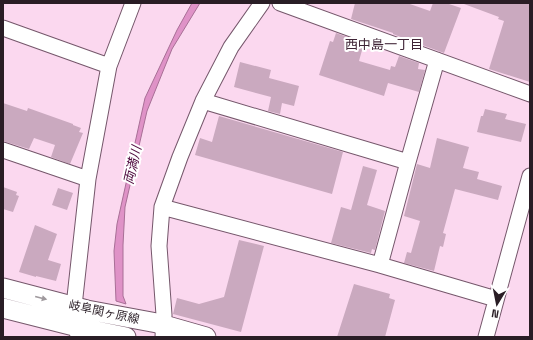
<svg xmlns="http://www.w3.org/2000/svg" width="533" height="340" viewBox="0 0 533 340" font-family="'Space Grotesk','Noto Sans JP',sans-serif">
  <rect width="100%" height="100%" fill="#fbd8ef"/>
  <path fill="#df92c7" stroke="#a86f96" d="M192,3H200L172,49L147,111L125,207L123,245V296L126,304L116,301L114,251L117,224L145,98L177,30Z"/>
  <path fill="#caa9bf" d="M355,3H407L430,11L433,3H446L461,8L444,53L403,38L393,34V33L351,19Z
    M464,3H530V82L489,69L504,21L498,19L499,17L464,4Z
    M336,33L364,43L359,61L390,70L391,66L395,67L399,56L419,63L418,69L425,70L419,92L388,83L384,96L319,75L330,41L333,42Z
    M240,62L271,70L269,78L299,86L294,106L282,103L280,114L268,111L271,97L234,87Z
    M3,103L27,111L28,108L73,124V125L81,128L79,132L83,133L70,164L51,157L55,145L34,138L29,149L3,141Z
    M485,109L507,114L505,119L526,124L521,142L477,132L481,116H483Z
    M219,116L343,152L332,194L195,155L200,138L212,142Z
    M437,138L469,147L463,168L479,172L477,179L502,186L498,200L455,189L443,233L446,234L443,247L440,246L434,271L404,263L407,252L411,253L420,221L404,216L417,164L430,168Z
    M363,166L377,170L367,205L385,211L375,250L372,249L371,253L331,243L341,207L351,210Z
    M3,187L17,192L16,195L19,196L13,212L3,209Z
    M58,188L73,193L67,210L52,205Z
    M35,225L57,234L48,260L61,264L56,281L36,276V277L19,272Z
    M239,240L264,246L241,332L173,314L177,298L199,304L224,297Z
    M354,284L390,294L389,298L395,300L385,337H337Z"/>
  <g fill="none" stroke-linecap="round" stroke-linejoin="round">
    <defs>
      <path id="minor" d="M280,3L530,94
        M3,28L109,66
        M203,101L408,162
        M3,150L88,179
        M162,207L380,265L496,299
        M380,265L408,162L437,60
        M78,337L74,306L88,179L109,66L133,3
        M163,337L164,315L159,246L162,207L180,157L203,101L231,47L262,3
        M486,337L530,176"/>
      <path id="major" d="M3,288L87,310L157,323L206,337
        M3,308L82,328L126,337"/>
    </defs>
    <use href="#minor" stroke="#75576b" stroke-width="17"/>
    <use href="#major" stroke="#75576b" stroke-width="21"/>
    <use href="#minor" stroke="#fff" stroke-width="15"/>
    <use href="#major" stroke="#fff" stroke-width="19"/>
  </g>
  <defs><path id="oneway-solid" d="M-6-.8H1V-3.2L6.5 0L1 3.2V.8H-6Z"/></defs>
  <use fill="#9f999d" href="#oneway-solid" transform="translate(41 298) rotate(14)"/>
  <g text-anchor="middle" stroke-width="4" stroke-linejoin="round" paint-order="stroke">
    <g font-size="12" fill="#291d25" stroke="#fff">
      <text transform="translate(104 312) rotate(12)" y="4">岐阜関ヶ原線</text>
    </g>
    <g font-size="13" fill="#3f2436" stroke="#fff">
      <text x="384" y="49">西中島一丁目</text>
    </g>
    <g font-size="13" font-style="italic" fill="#4f0b3f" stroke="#fff">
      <text transform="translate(132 165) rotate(-77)" y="5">両満川</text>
    </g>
  </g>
  <rect width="533" height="340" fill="none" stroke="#291d25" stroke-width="8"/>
  <g transform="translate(497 304) rotate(190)" stroke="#ffffff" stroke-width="3" paint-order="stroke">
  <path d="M0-3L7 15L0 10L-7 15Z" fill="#291d25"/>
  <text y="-6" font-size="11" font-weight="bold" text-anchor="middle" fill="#291d25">N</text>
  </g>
</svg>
